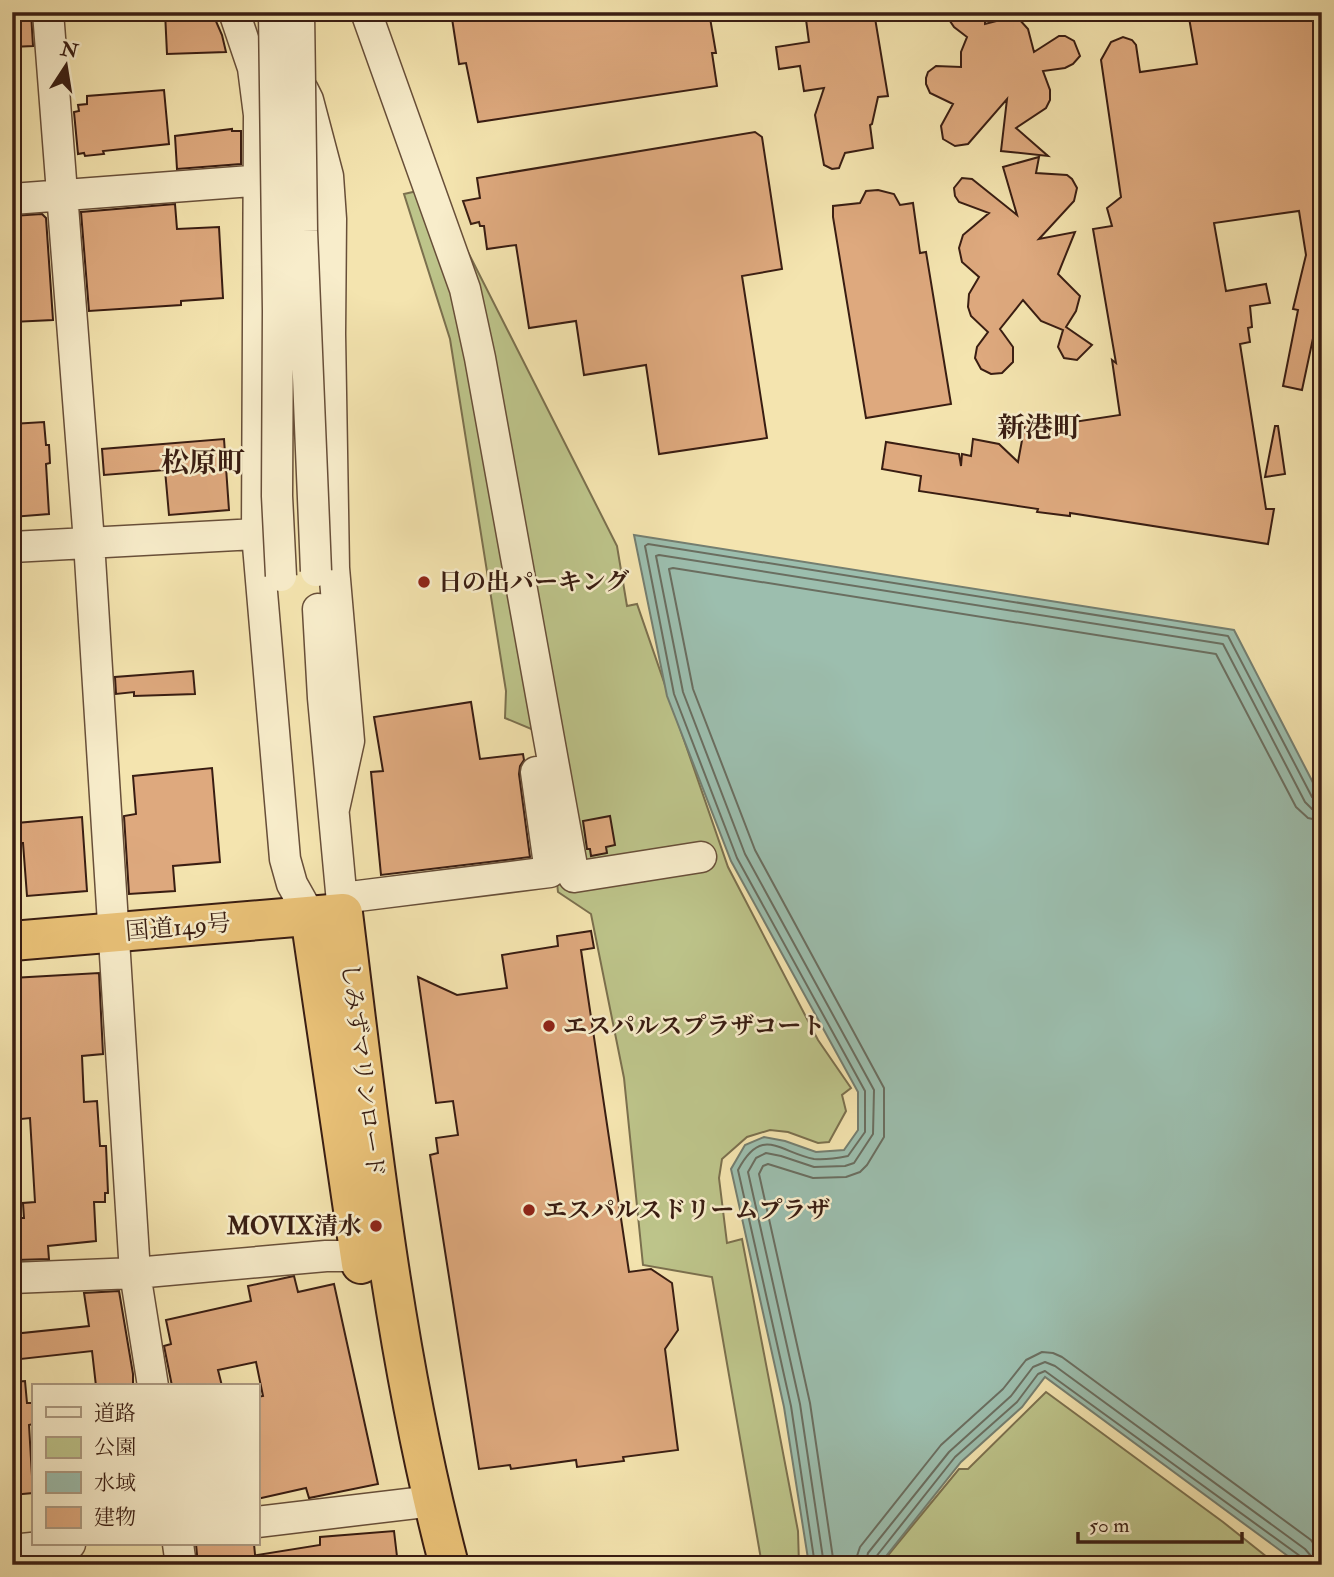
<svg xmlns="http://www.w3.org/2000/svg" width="1334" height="1577" viewBox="0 0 1334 1577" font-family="'IM FELL Double Pica','Noto Serif JP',serif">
  <rect width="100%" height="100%" fill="#f4e4af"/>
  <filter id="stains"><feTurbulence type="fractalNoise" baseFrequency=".00286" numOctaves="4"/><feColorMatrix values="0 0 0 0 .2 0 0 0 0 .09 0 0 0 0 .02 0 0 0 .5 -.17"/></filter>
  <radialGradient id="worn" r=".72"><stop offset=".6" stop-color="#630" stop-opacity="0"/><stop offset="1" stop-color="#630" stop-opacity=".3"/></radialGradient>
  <path fill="#bdc48a" stroke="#7b704e" stroke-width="2" d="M435,187L617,546L627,606L637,604L728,867L818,1040L851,1088L842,1095L846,1111L829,1142L818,1143L788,1132L770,1130L747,1137L722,1159L719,1178L727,1243L742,1239L798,1531L799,1565H762L712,1277L643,1265L624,1078L591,914L558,892L541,733L505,718L506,691L450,339L404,194Z
    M1046,1392L1223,1522L1277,1565H880L959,1469H968Z"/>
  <path fill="#9cbeae" stroke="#747e70" stroke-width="2" d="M634,535L1234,630L1322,800V1565H1300L1045,1377L1022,1407L961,1462L879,1565H809L784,1407L731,1169L745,1145L764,1137L785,1141L816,1152L844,1150L858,1130V1092L731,861L667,696Z"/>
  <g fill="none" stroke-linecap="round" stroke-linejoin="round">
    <path stroke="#6a6e60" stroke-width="2" d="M815,1565L791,1406L738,1170C762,1125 779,1152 814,1159C824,1160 838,1158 848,1156L865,1132V1091L737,858L674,694L645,546L648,544L1228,636L1312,797L1322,801
      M824,1565L800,1404L748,1172L756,1158L766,1153L781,1156L814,1167L845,1166L854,1163L873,1134L874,1090L745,854L683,692L656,556L659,555L1223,644L1305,802L1312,809L1322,810
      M834,1565L810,1403L759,1174L763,1166L768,1164L813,1178L846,1177L860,1172L867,1165L884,1137V1088L755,850L693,689L669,569L673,568L1216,654L1296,807L1308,818L1322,821
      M854,1565L860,1547L941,1445L1003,1389L1026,1360L1042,1352L1053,1353L1062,1357L1311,1540L1322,1556
      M865,1565L868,1553L949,1452L1011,1396L1033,1367L1045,1362L1055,1366L1305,1549L1311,1556L1312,1565
      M874,1565L875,1558L955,1457L1017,1402L1038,1374L1045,1371L1300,1556L1303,1565"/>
  </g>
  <path fill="#dea97e" stroke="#391d12" stroke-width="2" d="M12,12H31L33,46L12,47Z
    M165,12H212L222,35L226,52L167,54Z
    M451,12H709L716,53H712L717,86L478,122L466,63L459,64Z
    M805,12H874L888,96L878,97L872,124L870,125L873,148L845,153L839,168L832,169L824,165L815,115L824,88L804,91L800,66L779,69L776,47L809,42Z
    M944,12H985V24L1008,18L1019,19L1028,29L1034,52L1059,36H1065L1074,41L1080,56L1073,64L1065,68L1043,71L1050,90V100L1046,108L1016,128L1048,156L1001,151L1007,99L968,144L955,146L943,139L941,126L953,104L930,93L926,84V78L928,72L936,66L961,67V52L967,37L954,27Z
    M1188,12H1322V311L1319,310L1302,390L1283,386L1298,310L1293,309L1306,255L1299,211L1214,223L1226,291L1266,284L1270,303L1250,306L1252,327L1248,328L1250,342L1240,344L1266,509H1274L1268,544L1070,513V516L1037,512L1038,509L919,491L921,476L882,469L886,442L959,454L961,466L962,454L971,456L973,439L999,444L1018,462L1025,424L1041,427L1120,415L1112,360L1116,363L1093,229L1112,226L1107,208L1121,197L1101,60L1111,42L1123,37L1132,40L1136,45L1140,72L1197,64Z
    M164,90L169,144L103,151L104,154L85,156L84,153L78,154L74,112L79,111L78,105L87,104V96Z
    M232,129V131H241V164L177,169L175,136Z
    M755,132L762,137L782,269L742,276L767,438L659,454L646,365L584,375L576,321L529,328L516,245L487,249L484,226H480L479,222L471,224L463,201L480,198L477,178Z
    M1039,157L1036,173L1067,175L1072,179L1077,188L1074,201L1039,239L1075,232L1058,274L1080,296L1076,311L1066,327L1092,345L1077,360L1064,358L1058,347L1063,330L1041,321L1023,300L1000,329L1013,347V362L1002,373L991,374L981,369L975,358L977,347L988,332L971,316L968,307L969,294L979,277L962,262L959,248L963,235L989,213L959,202L955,196L954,188L962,178L972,179L1017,215L1003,167Z
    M878,190L894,194L900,205L913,203L920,253L926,252L951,404L866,418L833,217V206L860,203L866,191Z
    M175,204L177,229L219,227L223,298L181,301V305L89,311L81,212Z
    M42,214L46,218L53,320L12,322V216Z
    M44,422L46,445H49L50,463L46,464L49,514L12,517V424Z
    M1275,426H1278L1285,474L1265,477Z
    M224,439L229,510L169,515L165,470L104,475L102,449Z
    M193,671L195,694L134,696V692L116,694L115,677Z
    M471,702L480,759L523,754L524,760L520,766L519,774L530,857L381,875L371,772L383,771L374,717Z
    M212,768L220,862L173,866L175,891L129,894L124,816L136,814L133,776Z
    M610,816L615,845L606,847L607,853L591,856L590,849H587L583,821Z
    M82,817L87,891L27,896L23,843H18L17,823Z
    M591,931L594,948L581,950L629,1272L651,1269L672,1283L678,1330L665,1349L678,1450L623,1457L624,1461L577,1467L576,1460L511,1469L510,1465L479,1469L430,1155L438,1153L436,1138L458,1135L453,1101L436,1103L418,977L457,995L507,988L502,955L558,946L557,936Z
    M99,973L103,1054L82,1056L84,1102L97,1101L100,1146H106L108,1193H105V1202H94L96,1241L48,1246L49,1259L16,1260L12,1218H24L23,1203L35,1202L30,1118L12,1120V978Z
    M294,1276L298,1292L334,1284L378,1484L309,1498L306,1488L257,1499V1397L263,1396L256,1362L218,1370L222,1386H172L164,1346L171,1344L166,1320L251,1301L248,1286Z
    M119,1291L133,1374V1386H96L92,1351L12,1360L13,1334L89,1326L84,1293Z
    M25,1381L27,1403H33V1424L29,1425L33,1493L12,1495V1382Z
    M394,1531L398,1565H258L257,1555L320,1545V1537Z
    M196,1544H254L256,1565H198Z"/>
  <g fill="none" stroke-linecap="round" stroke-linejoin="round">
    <defs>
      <path id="minor" d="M48,12L89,542L135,1273L153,1386
        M234,12L253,68L259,115L257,534L285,859L292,884L310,916
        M366,12L465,289L480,358L574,877L701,857
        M303,90L308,100L328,176L331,219L330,334L334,568L349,741L334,809
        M12,199L277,179
        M12,547L257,534
        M318,609L323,698L343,913
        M342,898L550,872L536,772
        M12,1278L135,1273L326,1256H379
        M257,1522L433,1501
        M178,1544L181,1565
        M12,1550L70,1544"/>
      <path id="highway" d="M310,916L361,1264
        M12,941L343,913C370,1131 393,1352 449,1565"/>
    </defs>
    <use href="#minor" stroke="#684f39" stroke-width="33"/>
    <use href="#highway" stroke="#391d12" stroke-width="42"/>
    <use href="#minor" stroke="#f8edcb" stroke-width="30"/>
    <use href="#highway" stroke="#eac278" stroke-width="38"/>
    <defs>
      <path id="minor-bridge" d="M274,12L278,311L277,496L281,576
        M299,12L302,231L316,571"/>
    </defs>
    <use href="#minor-bridge" stroke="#684f39" stroke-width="33" stroke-linecap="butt"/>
    <use href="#minor-bridge" stroke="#f8edcb" stroke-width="30"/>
  </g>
  <g fill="#8f2418" stroke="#f8edcb" stroke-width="2.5">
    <circle cx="424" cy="582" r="7"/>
    <circle cx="549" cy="1026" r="7"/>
    <circle cx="529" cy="1210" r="7"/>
    <circle cx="376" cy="1226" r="7"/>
  </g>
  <g text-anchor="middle" stroke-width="5" stroke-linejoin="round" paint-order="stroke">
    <g font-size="24" font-weight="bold" fill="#391d12" stroke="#f8edcb" text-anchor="start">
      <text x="438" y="590">日の出パーキング</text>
      <text x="563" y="1034">エスパルスプラザコート</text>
      <text x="543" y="1218">エスパルスドリームプラザ</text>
      <text x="362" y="1234" text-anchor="end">MOVIX清水</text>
    </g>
    <g font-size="24" fill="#391d12" stroke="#f8edcb">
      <text transform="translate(178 927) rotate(-5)" y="8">国道149号</text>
      <text transform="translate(363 1070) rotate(83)" y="8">しみずマリンロード</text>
    </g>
    <g font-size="28" font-weight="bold" fill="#391d12" stroke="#f8edcb">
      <text x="1039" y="437">新港町</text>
      <text x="203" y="472">松原町</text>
    </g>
  </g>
  <rect width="1334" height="1577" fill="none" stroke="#f4e4af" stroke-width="42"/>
  <rect x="14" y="14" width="1306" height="1549" fill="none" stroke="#391d12" stroke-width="3.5"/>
  <rect x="21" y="21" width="1292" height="1535" fill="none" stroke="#391d12" stroke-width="2"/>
  <rect x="32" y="1384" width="228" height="161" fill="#f8edcb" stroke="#ac9a81" stroke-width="2"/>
  <rect x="46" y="1407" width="35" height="10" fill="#f8edcb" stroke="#ac9a81" stroke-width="2"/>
  <text x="94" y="1420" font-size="21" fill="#391d12">道路</text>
  <rect x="46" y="1437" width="35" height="21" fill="#bdc48a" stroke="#ac9a81" stroke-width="2"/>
  <text x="94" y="1454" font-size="21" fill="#391d12">公園</text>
  <rect x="46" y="1472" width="35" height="21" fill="#9cbeae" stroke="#ac9a81" stroke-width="2"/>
  <text x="94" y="1490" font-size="21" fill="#391d12">水域</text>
  <rect x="46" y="1507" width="35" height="21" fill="#dea97e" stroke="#ac9a81" stroke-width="2"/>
  <text x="94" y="1524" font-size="21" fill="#391d12">建物</text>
  <g transform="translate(66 66) rotate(12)" stroke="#f8edcb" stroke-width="5" paint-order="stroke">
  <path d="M0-5L12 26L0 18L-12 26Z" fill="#391d12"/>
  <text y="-10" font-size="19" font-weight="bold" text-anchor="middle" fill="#391d12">N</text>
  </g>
  <path d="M1078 1532v10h164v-10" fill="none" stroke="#391d12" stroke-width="3.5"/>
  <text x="1089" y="1532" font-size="21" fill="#391d12" stroke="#f8edcb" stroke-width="5" paint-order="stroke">50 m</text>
  <rect width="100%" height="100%" filter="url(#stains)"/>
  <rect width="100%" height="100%" fill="url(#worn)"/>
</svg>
